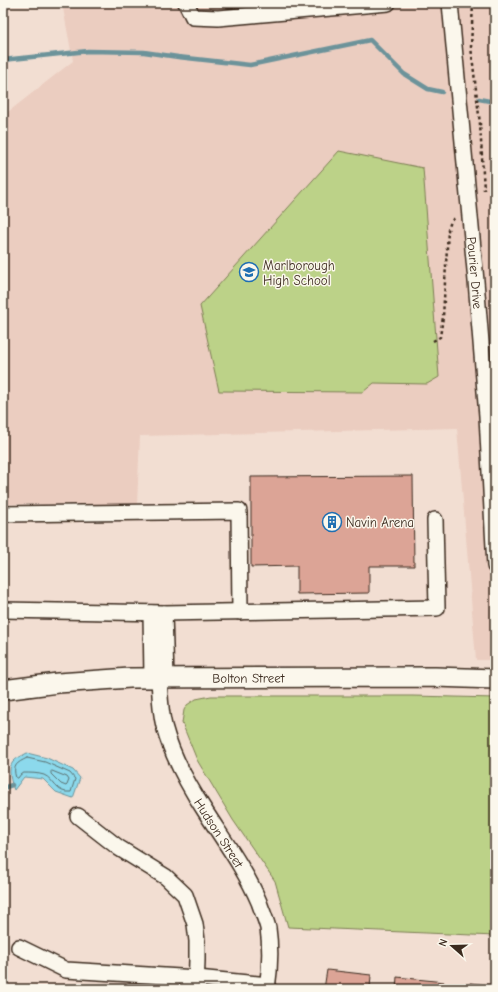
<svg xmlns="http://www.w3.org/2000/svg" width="498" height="992" viewBox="0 0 498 992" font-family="'Comic Neue',sans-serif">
  <rect width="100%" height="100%" fill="#f2ded2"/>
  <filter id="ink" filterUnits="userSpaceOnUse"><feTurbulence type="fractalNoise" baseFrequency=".025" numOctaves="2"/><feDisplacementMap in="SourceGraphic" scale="8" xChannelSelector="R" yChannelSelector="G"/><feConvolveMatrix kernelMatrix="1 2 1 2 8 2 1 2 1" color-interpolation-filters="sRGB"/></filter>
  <g filter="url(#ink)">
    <path fill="#ebcdc0" d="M62,3H495V32H493L495,56V660H476L457,428L140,436L137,505L3,504V116L73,61Z"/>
    <path fill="#bcd288" stroke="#7c7e53" d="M339,151L423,168L439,377L427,384L374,383L363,392L219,391L200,306Z
      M211,696H413L495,698V936L288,927L275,881L233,820L197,760L182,723L184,710L187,705L196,699Z"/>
    <path fill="#8cd9ec" stroke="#6c939a" d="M27,753L47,758L73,770L80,778L73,798L56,792L43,779L24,777L14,790C11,782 7,769 13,762C16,758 22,756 27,753Z"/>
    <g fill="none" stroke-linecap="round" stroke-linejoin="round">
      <path stroke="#5b7070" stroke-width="1" d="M27,758L45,762L70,773L75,779L71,792C56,794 54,779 44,775C38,773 30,773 24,773L21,774L18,778H16C12,765 17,763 27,758Z
        M52,771L67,777L69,780L67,785L66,786L61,784L51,774V772Z"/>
      <path stroke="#6c939a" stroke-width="4.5" d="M3,60L88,51L144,52L178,57L250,65L370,40L404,74L428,89L442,92
        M479,99L495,102
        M3,788L12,785"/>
    </g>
    <path fill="#dca496" stroke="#3b2a1e" d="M413,476L414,566H369V593L297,594V566L251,567V477Z
      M327,970L371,975L370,989H324Z
      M397,977L444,982L443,989H396Z
      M470,983L495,986V989H469Z"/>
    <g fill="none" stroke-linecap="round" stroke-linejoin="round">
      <defs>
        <g id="minor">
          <path d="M186,3L193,17L218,18L388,3"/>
          <path id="s1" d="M450,3L476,281L487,416L495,566"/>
          <path d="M3,514L239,511L240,612"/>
          <path d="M3,610L164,613L437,608L435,520"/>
          <path d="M151,613L152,678"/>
          <path d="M164,613L166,678"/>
          <path id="s2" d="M159,678C160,694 160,710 164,726C172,756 188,785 205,811C224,841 245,869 259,902C262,911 266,920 268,928C271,949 270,969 267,989"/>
          <path d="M78,816L119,848L166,877L185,895L195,924L197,941V960L196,989"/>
          <path d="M19,947L66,970L197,978L268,985"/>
        </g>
        <g id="major">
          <path id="s3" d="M3,690L58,683L130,678L435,677L495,679"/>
        </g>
      </defs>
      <use href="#minor" stroke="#3b2a1e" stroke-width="18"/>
      <use href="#major" stroke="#3b2a1e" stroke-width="22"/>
      <path stroke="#3b2a1e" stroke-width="2.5" stroke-dasharray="3 3" stroke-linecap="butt" d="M473,3L471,47L480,124L484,190
        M433,341L440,337L443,317L448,230L451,221L455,218"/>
      <use href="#minor" stroke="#fbf7ec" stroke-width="15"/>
      <use href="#major" stroke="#fbf7ec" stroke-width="19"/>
    </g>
  </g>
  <defs>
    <symbol id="school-ring" viewBox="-11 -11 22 22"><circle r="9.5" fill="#fbf7ec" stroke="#1f6fb2" stroke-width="1.5"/><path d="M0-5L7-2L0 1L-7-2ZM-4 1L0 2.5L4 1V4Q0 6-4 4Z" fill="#1f6fb2"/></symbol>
    <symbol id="building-ring" viewBox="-11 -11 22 22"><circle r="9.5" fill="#fbf7ec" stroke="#1f6fb2" stroke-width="1.5"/><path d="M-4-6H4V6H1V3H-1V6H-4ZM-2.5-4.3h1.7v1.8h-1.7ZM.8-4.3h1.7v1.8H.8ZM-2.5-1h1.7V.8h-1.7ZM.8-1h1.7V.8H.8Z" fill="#1f6fb2"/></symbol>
  </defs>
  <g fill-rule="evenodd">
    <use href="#school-ring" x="238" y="261" width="22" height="22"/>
    <use href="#building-ring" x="321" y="511" width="22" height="22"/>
  </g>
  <g text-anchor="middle" stroke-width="3" stroke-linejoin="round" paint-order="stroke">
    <g font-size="13" fill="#3b2a1e" stroke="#fbf7ec" text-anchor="start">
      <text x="263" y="270">Marlborough<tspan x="263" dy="15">High School</tspan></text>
      <text x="346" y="527">Navin Arena</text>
    </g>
    <g font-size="13" fill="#3b2a1e" stroke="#fbf7ec">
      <text dy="5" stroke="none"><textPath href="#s1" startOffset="271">Pourier Drive</textPath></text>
      <text dy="5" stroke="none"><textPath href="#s3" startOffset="246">Bolton Street</textPath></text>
      <text dy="5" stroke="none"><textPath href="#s2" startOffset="169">Hudson Street</textPath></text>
    </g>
  </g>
  <rect width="498" height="992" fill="none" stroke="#fbf7ec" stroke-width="16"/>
  <rect x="8" y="8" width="482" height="976" fill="none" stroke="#3b2a1e" stroke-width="1.5" filter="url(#ink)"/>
  <g transform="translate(452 946) rotate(290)" stroke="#fbf7ec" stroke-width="3" paint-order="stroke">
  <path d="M0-3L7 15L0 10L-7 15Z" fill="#3b2a1e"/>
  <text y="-6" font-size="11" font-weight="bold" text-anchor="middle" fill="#3b2a1e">N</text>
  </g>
</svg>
